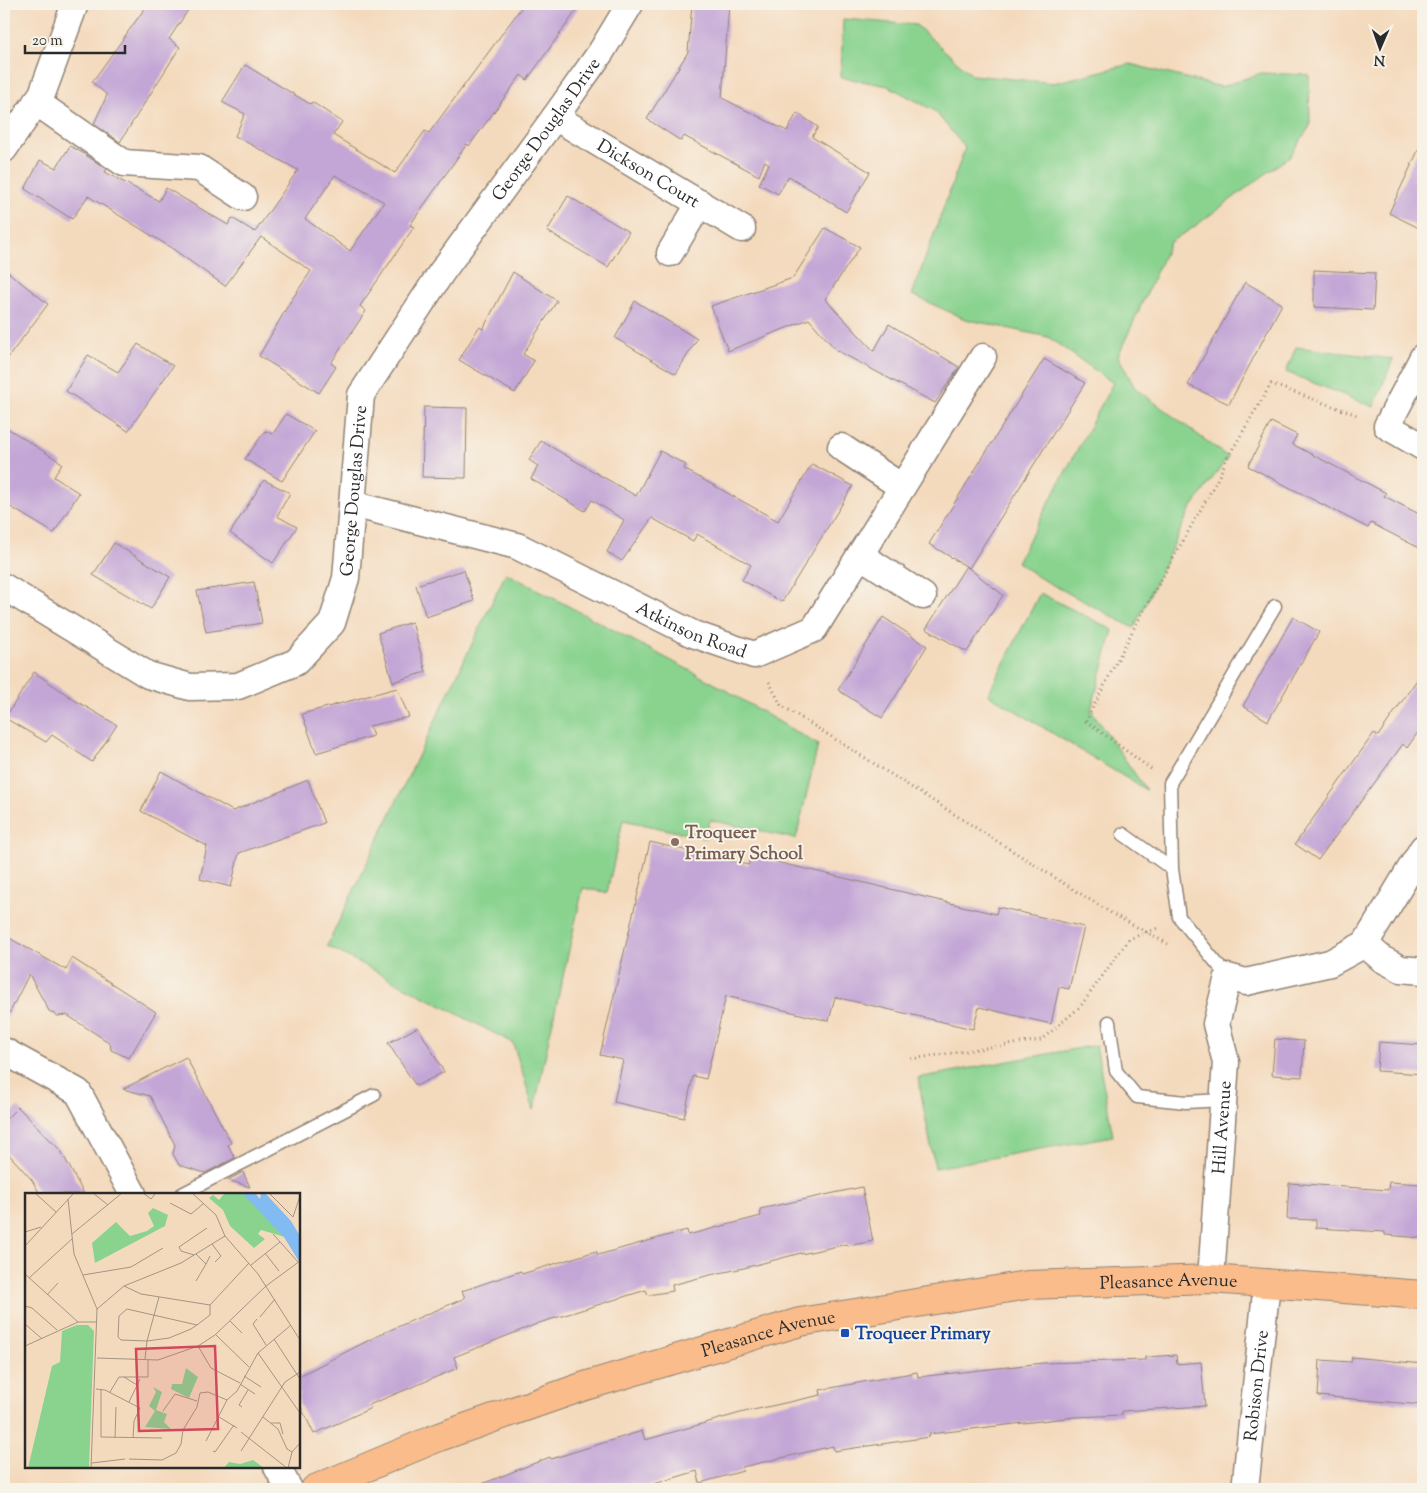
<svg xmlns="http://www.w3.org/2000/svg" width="1427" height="1493" viewBox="0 0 1427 1493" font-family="'Sorts Mill Goudy',serif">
  <rect width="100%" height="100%" fill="#f7f3e8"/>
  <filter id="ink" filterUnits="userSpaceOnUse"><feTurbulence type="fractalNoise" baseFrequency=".02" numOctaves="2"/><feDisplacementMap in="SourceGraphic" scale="10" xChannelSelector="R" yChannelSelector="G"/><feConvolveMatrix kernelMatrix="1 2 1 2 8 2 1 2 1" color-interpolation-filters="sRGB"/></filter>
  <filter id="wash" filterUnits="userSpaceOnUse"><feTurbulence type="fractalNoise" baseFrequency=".0096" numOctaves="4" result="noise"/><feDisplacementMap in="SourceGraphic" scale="20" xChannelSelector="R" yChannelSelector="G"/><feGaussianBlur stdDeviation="1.12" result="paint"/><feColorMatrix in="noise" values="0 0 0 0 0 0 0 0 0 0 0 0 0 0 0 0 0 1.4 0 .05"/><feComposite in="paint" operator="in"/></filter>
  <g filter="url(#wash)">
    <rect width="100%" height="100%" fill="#f4dabd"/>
    <path fill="#89d38f" stroke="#5a7f5d" d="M843,19L916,25L972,75L1054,83L1130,64L1221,87L1261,73L1309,75L1310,126L1290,156L1191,229L1170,242L1118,356L1135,388L1228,457L1190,510L1134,628L1038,577L1017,562L1113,383L1048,337L965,319L912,295L965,148L935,111L888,86L841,77Z
      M1296,347L1393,359L1374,407L1286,372Z
      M506,573L719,686L818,745L796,839L710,820L705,838L623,820L607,893L583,888L549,1038L534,1110L513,1043L327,946Z
      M1040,593L1113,630L1091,710L1146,790L988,694Z
      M1096,1045L1113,1136L935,1168L918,1078Z"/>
    <g id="blocks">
      <path fill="#c3a6d6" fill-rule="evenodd" d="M148,4H192L169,39L180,47L120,142L94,124L107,95L92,82Z
        M524,4H581L527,80L521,75L469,146L467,144L410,225L414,227L360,306L366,311L331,363L336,367L319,393L259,356L290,302L311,271L261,237L225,286L170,247L88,196L72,219L25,189L40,160L56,168L70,146L81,152L107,169L105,172L159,201L166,188L228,225L232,218L255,232L298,170L235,136L245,114L222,102L245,65L310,104L312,102L342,122L333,135L395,173L425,131L429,133ZM335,175L384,202L350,251L305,219Z
        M692,4H729L722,98L787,131L797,113L818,127L812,137L870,172L846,212L789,176L778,194L759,184L769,164L765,161L759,176L684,136L681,141L647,119L688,52Z
        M1423,140V230L1389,213Z
        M568,196L629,232L608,267L547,231Z
        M825,228L860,247L825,299L874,351L889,324L959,367L935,403L836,350L809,319L728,351L711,306L793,278Z
        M4,269L48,304L4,363Z
        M1314,270L1375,273L1373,310L1314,307Z
        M513,272L557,301L523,354L534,361L515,393L459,360L479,327L483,329Z
        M1245,282L1282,304L1229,404L1188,385Z
        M635,301L697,339L676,374L615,338Z
        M138,344L173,366L128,431L66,391L88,355L118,372Z
        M1044,359L1085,383L969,568L929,544Z
        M424,407L467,408L466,478L422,477Z
        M286,414L315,431L282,481L245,459L265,431L273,434Z
        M1271,422L1297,435L1292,444L1386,493L1384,496L1423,516V550L1371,523L1368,528L1248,466Z
        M4,426L62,463L54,477L79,493L54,533L4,503Z
        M541,441L636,496L660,451L686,465L684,469L778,521L812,464L853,486L782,602L742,580L751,565L697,534L693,541L652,518L622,561L607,552L624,520L592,500L585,511L531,479L538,466L529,460Z
        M264,480L290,493L277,516L297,527L273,563L230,533Z
        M114,543L170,577L151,609L93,575Z
        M966,566L1003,595L967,652L926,629Z
        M464,570L474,601L426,617L416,585Z
        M254,582L262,623L206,632L197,591Z
        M883,617L927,646L882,718L838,690Z
        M1293,617L1319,632L1268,721L1243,706Z
        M412,622L426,672L393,682L378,633Z
        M1423,671V725L1407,748L1403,744L1318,860L1295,844L1374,733L1378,736Z
        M34,672L76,701L117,725L92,762L52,735L46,742L5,718Z
        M397,688L409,717L369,726L373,736L316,753L302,714Z
        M161,771L233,811L308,780L324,823L239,853L231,887L200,879L207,846L141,811Z
        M650,842L748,865L751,856L996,914L998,907L1084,927L1069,989L1059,987L1051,1024L979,1007L973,1029L835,997L829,1021L726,996L706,1079L693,1076L684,1118L614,1102L623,1060L600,1055Z
        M4,935L66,970L72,958L156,1012L129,1058L111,1050L110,1043L67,1015L58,1016L49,1011L29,974L4,1024Z
        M418,1027L444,1072L416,1086L388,1043Z
        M1275,1039L1304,1041L1302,1077L1272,1075Z
        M1379,1042L1423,1045V1074L1377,1071Z
        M186,1057L231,1143L228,1145L235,1158L205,1173L179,1165L173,1154L175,1145L150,1096L123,1089Z
        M18,1107L61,1151L84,1194H40L32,1180L4,1149V1121Z
        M243,1172L250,1187L228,1180Z
        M1389,1182L1423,1184V1238L1385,1235V1232L1316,1228V1220L1287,1219L1289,1183L1388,1190Z
        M862,1187L873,1241L848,1246L847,1244L801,1254V1253L744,1268L710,1275L672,1285L673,1291L648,1295L646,1290L539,1323L454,1357L458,1368L369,1405L371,1408L314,1434L299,1403V1376L383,1333L465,1298L462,1291L521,1271L522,1274L596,1251L598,1255L687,1230L688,1235L761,1216L760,1209Z
        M1176,1355L1177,1364L1201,1362L1205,1406L1122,1411V1415L1075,1417L929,1434V1437L834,1451L833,1446L742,1467L743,1471L700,1483L697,1471L637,1489H472V1488L550,1457L551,1459L642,1431L645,1440L744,1412L821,1395L820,1390L917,1372L918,1377L1043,1363L1145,1360V1357Z
        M1352,1357L1423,1364V1405L1318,1396L1320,1360L1351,1362Z"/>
    </g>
  </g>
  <g filter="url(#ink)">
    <use href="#blocks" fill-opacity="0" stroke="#908274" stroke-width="1"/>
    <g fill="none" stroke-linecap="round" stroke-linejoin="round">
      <defs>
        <path id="lane" d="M1123,834L1172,869L1179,917L1228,977
          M1172,869L1170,783L1275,606
          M1109,1022L1116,1071L1137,1097L1186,1102L1223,1100
          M182,1194L374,1095"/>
        <g id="street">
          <path d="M36,102L124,163L199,168L243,197"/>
          <path id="s1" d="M555,117L742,229"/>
          <path d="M4,149L42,94L75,4"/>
          <path d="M670,253L700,203"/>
          <path d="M1423,357L1387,426L1423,447"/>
          <path d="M841,447L902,487"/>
          <path id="s2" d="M352,504L517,546L693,634L754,655L814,629L983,357"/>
          <path d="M860,555L923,596"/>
          <path id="s3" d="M4,587L148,675L190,687L238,686L296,662L332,623L346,578L361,395L441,273L555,117L601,52L630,4"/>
          <path d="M1365,944L1382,959L1401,969L1423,971"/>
          <path d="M4,1051L78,1092L133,1194"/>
          <path id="s4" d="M1211,1279L1226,1062L1216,1024L1228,977L1246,982L1330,963L1365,944L1423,848"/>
          <path d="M277,1467L289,1489"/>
          <path id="s5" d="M1245,1489L1267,1283"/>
        </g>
        <g id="primary">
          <path id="s6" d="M315,1489L439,1437L585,1386L800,1322L1027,1285L1211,1279L1423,1295"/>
        </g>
      </defs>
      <use href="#lane" stroke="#908274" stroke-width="15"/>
      <use href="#street" stroke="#908274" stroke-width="29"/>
      <use href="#primary" stroke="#908274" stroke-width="30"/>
      <path stroke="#908274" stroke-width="3" stroke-dasharray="1 4" stroke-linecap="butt" d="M769,682L781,705L1111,913L1168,944
        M1151,769L1086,721L1134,628L1216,482L1228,457L1271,384L1360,416
        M911,1059L1041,1040L1080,1007L1129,939L1158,928"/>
      <use href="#lane" stroke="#fff" stroke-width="12"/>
      <use href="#street" stroke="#fff" stroke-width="26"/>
      <use href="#primary" stroke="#f9bc8a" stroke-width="28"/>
    </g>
  </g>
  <circle fill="#8d6e63" stroke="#f7f3e8" stroke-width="2" cx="675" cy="842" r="5"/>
  <rect fill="#1a4fb4" stroke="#f7f3e8" stroke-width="2" x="840" y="1328" width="10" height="10" rx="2.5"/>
  <g text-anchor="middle" stroke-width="4" stroke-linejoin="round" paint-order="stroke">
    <g font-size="18" fill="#2b2b2b" stroke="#f7f3e8">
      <text dy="6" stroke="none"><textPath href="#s3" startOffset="931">George Douglas Drive</textPath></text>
      <text dy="6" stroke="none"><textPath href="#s1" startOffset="109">Dickson Court</textPath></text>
      <text dy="6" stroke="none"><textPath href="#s3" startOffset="511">George Douglas Drive</textPath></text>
      <text dy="6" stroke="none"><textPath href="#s2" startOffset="364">Atkinson Road</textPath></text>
      <text dy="6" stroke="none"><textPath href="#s4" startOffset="152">Hill Avenue</textPath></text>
      <text dy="6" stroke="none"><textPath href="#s6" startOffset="885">Pleasance Avenue</textPath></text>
      <text dy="6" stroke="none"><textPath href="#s6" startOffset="480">Pleasance Avenue</textPath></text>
      <text dy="6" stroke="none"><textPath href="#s5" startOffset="104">Robison Drive</textPath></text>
    </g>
    <g font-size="18" font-weight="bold" fill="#785e54" stroke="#f7f3e8" text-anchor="start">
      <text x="685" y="838">Troqueer<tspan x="685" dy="21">Primary School</tspan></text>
    </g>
    <g font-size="18" font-weight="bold" fill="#164399" stroke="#f7f3e8" text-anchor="start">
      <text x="855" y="1339">Troqueer Primary</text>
    </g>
  </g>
  <g transform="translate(25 1193)">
    <rect width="275" height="275" fill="#f4dabd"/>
    <path d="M206,0H217L225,7L260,44L236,37L233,41L240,46L229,55L205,33L198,17L184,5L188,2L194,7L199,1ZM128,15L143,22L140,33L70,70L67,50L91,29L105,43L122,38L129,33L123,20ZM52,132H63L69,138L64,275H3L27,173L35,169L37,138ZM161,175L173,184L164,205L146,196L147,191H157ZM128,194L137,199L131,217L142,221L139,229L146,236L120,234L130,218L124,213L131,199ZM228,267L239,275H199L204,269L215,271Z" fill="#89d38f"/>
    <path d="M217,0H230L235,6L236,0H240L266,28L275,43V70L259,44Z" fill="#82baf2"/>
    <path fill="none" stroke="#a49483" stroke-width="1" d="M10,0L31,19M68,0L83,12M118,0L126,6L131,0M167,0L191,22L200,43L233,81L275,147M244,0L268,24M43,6L49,61L72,116L66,275M145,10L166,21L178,11M268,24L275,3M0,39L16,34M47,41L97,0M248,41L273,69M187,51L196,63L190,69M0,53L49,0M240,60L254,78M171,61L181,71L185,63M169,62L156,58L154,54L182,35M226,72L255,49M0,81L53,129M58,82L106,74L138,55M4,85L47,46M171,88L181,71M99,93L116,101L185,112L224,70M22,102L33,90M0,113L7,115L32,137M72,116L99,93L156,70L200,43M235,124L250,106M232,126L228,131L241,152M205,128L217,140M0,131L16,145M172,132L102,116L94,123L93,144L96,147L122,148L144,145L166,136L172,132L185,122V112M191,142L224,174M249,146L275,186M0,153L53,129H72M173,153L186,175L215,190M233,160L275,220M72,165L133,167L173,153L190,142L241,93L275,68M120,166L122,148L134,104M219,183L236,194M99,184L112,192M215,191L230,201M71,196L80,197L115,215L109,228L108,245M76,196V244L137,245M85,199L94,184H123V167M202,207L212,198L233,160L266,132M104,209L115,186M217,214L214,212L223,197M138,218L150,201L172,208M194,224L212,235M238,224L253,236L262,256L267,259M246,230H255L258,241M216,239L262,275M90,245L91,214M181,248L202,207M188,258L190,259L209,232M216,258L260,189L275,179M104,266L137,267L151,260L156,251L158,237L172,214L175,200L183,199L202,207M67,270L100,266M263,275L267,259L275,250"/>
    <path fill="#d1495b" fill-opacity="0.15" stroke="#d1495b" stroke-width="2.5" d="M190,153L193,236L114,238L111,156Z"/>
    <rect width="275" height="275" fill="none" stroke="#2b2b2b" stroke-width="2.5"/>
  </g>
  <rect width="1427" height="1493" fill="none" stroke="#f7f3e8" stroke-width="20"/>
  <g transform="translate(1380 48) rotate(182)" stroke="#f7f3e8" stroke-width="4" paint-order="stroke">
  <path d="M0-4L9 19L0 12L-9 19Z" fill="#2b2b2b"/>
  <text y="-8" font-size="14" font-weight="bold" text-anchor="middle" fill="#2b2b2b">N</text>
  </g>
  <path d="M25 45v8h100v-8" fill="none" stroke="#2b2b2b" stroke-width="2.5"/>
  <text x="32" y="45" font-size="15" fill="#2b2b2b" stroke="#f7f3e8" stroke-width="4" paint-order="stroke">20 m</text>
</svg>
